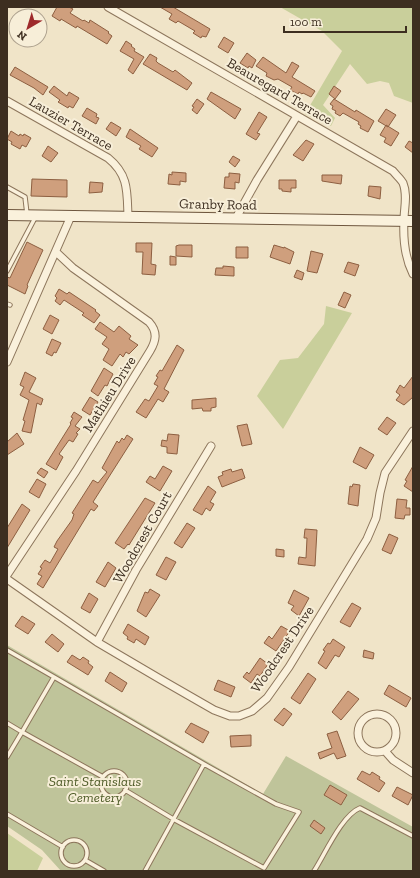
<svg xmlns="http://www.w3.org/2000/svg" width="420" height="878" viewBox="0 0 420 878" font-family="'Zilla Slab',serif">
  <rect width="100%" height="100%" fill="#f0e4c8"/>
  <path fill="#c9cf9b" d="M280,7H413V103L394,96L389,83L380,81L367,84L350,64L323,105L335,118L331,126L305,114L342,51L322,31Z
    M326,306L352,313L283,429L257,396L280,360L298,358L324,324Z
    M7,833L43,858L37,871H7Z"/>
  <path fill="#bfc49a" d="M7,645L263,794L286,756L413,827V871H61L42,850L7,826Z"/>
  <path fill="#cf9f7d" stroke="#8d5f41" d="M57,7H69L73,9L70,13L83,21L84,20L89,23L90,20L109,32L108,33L112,36L107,44L77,26L76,28L61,19L60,21L52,16Z
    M160,7H173L210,29L206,37L202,36L201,38L193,33L195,31L178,21L176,23L169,19L172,14Z
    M224,37L234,43L228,53L218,47Z
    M126,41L132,45L131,46L135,49L134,51L144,57L133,74L128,70L134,59L120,51Z
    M247,53L256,60L252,68L249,66L248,68L240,63Z
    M150,54L157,58L156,61L158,63L173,72L175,70L192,83L187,90L143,64Z
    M263,57L286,73L292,62L299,66L292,77L315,91L311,97L303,93L302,94L299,92L298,94L290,90L292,87L278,79L274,80L266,76L267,73L256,66Z
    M15,67L48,87L43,95L34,88L10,75Z
    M54,86L67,96L69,92L79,98L73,108L69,106L68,108L58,102L60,100L49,92Z
    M334,86L341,91L335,99L329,94Z
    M211,92L241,109L235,119L207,99Z
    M197,99L204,104L197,114L192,110L194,107L192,106Z
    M334,99L355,112L356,110L374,121L368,132L360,128L361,126L358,124L359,122L343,113L340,116L335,113L336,111L332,109L333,106L330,104Z
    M87,108L97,114L96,117L99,118L96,124L82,116Z
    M386,109L396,115L388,127L378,121Z
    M259,112L267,117L257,133L260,134L256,140L246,134Z
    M111,122L121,128L116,136L106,129Z
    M386,125L399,133L391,146L384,142L386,138L380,135Z
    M130,129L158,148L152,157L139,149L141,146L126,137Z
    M11,131L19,136L20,134L23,136L24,134L31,138L26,147L22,145L20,149L11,144L12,142L7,139Z
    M306,140L314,144L303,161L293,155Z
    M409,141L413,143V153L405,147Z
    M48,146L58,153L51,162L42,156Z
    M233,156L240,160L235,167L229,162Z
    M172,172L186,173V182L180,181V185L168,184L169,174L172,175Z
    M229,173L240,174L239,183L235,182V189L224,188L225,177H229Z
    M322,175H342L341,184L322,181Z
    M32,179L67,180V197L31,196Z
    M279,180H296V188H291V192L282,191V189H279Z
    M90,182L103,183L102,192L89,193Z
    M369,186L381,187L380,199L368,196Z
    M27,242L43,250L27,285L28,286L25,294L7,285V277L10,278Z
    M136,243H152L151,264L156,265L155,275L142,274L143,252H136Z
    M179,245H192V257L176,256V246Z
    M274,245L284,248V247L294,252L290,264L270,257Z
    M236,247H248V258H236Z
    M311,251L323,254L317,273L307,271Z
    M170,256L176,257V265H170Z
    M348,262L359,265L355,276L344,272Z
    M223,266L234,267V276L215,275L216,268H223Z
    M297,270L304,273L302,280L294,277Z
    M59,289L67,294L69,292L96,310L95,311L100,315L94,323L82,315L84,313L64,300L60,305L55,301L57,298L55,296Z
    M344,292L351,295L345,308L338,305Z
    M50,315L59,320L52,334L43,329Z
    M100,322L114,332L119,326L131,336L129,339L138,345L129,354L126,352L123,357L120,354L112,366L103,360L109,349L102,344L107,337L95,329Z
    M52,339L61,343L56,353L54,352L52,356L46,353Z
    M177,345L184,350L164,389L169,392L163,402L158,399L146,418L136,412L145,399L149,401L158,386L154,384L158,377L156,376L160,370L162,371Z
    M104,368L113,374L107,386L105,385L98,396L91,391Z
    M25,372L36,378L29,392L43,399L41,405L37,403L31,433L22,431L25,421L23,420L29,400L20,395L24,387L20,385Z
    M413,376V397L404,405L396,400L400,395L396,392L400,385L404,388Z
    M90,397L98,402L90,415L82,410Z
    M216,398V407L211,408V411H203L202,408L192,409V400Z
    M74,412L82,417L75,426L80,429L76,433L78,434L73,442L69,440L59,454L63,457L56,470L46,464L71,424L70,423L73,418L71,417Z
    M387,417L396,423L387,435L378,429Z
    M247,424L252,444L242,446L237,426Z
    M17,433L24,444L7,455V442Z
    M168,434L179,435L177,454L167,453V447L161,446L162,440L167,441Z
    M127,435L133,439L93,502L98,506L94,511L91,509L43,588L37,584L42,576L38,574L42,568L40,567L45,560L50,563L58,549L54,547L57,541L72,520L74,514L72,513L93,480L98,483L107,472L102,468L117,441L119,443L122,438L124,440Z
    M360,447L374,455L366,469L353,462Z
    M163,466L172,471L160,491L146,482L150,476L155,479Z
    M413,466V492L404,486L407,481L405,480Z
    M41,468L48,472L44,478L37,473Z
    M231,469L232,472L242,469L245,478L222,487L218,477L223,475L222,472Z
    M37,479L46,484L39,498L29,492Z
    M353,484L360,485L358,506L348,504L350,486L352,487Z
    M208,486L216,492L210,502L214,504L210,511L206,508L202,515L193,510Z
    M145,498L155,503L129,545L128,544L124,549L115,543Z
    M397,499L407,500L406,508H410V515H405L404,519L395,518Z
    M22,504L30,510L7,548V528Z
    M187,523L195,528L182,548L174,543Z
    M305,529L317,530L315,566L298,564L299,557L306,558L307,538H304Z
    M389,534L398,538L391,554L382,550Z
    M276,549L284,550V557L276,556Z
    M166,557L176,562L166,580L156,575Z
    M108,562L116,568L105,587L96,582Z
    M150,589L160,595L146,617L137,611L145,592L148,593Z
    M294,590L309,598L299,616L291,610L294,606L288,603Z
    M89,593L98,599L90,613L81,608Z
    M352,603L361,608L350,627L340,622Z
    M22,616L35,624L28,634L15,626Z
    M128,624L149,637L145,645L136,639L134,643L127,639L128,637L123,633Z
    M281,626L290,631L276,651L264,643L269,636L272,639Z
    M52,634L64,644L58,652L45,642Z
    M333,639L345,647L339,657L335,655L326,669L318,663L325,651L323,650L328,643L330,644Z
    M364,650L374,653L373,659L363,657Z
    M72,655L80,660L83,657L89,661L88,663L93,667L88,675L67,662Z
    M260,658L268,664L260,676L257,674L251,683L243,677L247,672L249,674Z
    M110,672L127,683L122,692L105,681Z
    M308,673L316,679L300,704L291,698Z
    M218,680L235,687L231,697L214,690Z
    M389,685L411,698L406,707L384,694Z
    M348,691L359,699L341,720L332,712Z
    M284,708L292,714L283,726L274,720Z
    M191,723L209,732L203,743L185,732Z
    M337,731L346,756L337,759L334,753L320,759L318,753L332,748L327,734Z
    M251,735V746L231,747L230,736Z
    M362,771L370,775L372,772L380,777L379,779L385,783L379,792L357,779Z
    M330,785L347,795L341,805L324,795Z
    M397,787L413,795L408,805L392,796Z
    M314,820L325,828L321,834L310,826Z"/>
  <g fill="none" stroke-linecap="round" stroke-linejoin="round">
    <defs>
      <path id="service" d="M7,187L25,197L27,214
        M7,271L36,216
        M7,304L10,305
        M7,650L54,677L22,732L103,777
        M54,677L204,764
        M7,723L22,732L7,757
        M101 784a13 13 0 1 1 26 0a13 13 0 1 1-26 0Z
        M125,790L175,820L264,868L299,812L276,804L204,764L145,871
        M7,814L63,847
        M61 853a13 13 0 1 1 26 0a13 13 0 1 1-26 0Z
        M85,860L104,871
        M314,871C325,854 342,815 360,808L413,836"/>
      <path id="minor" d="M108,7L393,171C396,175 401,179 403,183C408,195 404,208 404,220C403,238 405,258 413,274
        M7,101L108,158C129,175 127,192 128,217
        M236,218L257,180L297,116
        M7,362L71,216
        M7,575L76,471L150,351C156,341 158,332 149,322L73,268L56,252
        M7,579L97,642L160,679L214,710L230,716H239L252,711L267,698L289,667L367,539L376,518L380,493L385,473L413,431
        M97,642L136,570L211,446
        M358 733a19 19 0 1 1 38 0a19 19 0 1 1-38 0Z
        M385,751L393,760L413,773"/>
      <path id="secondary" d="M7,215L413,221"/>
    </defs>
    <use href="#service" stroke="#8d765c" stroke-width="5.5"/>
    <use href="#minor" stroke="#8d765c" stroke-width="9"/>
    <use href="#secondary" stroke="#6f573f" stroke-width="12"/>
    <use href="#service" stroke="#faf1dc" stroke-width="3.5"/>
    <use href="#minor" stroke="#faf1dc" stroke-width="7"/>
    <use href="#secondary" stroke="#faf1dc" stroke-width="10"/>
  </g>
  <g text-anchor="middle" stroke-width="4" stroke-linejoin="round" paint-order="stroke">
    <g font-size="14" fill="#3d2e20" stroke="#f7eed8">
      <text transform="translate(280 91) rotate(30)" y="5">Beauregard Terrace</text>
      <text transform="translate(71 123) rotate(30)" y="5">Lauzier Terrace</text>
      <text transform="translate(218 204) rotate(1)" y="5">Granby Road</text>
      <text transform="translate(109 394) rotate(-58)" y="5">Mathieu Drive</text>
      <text transform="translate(142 537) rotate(-60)" y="5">Woodcrest Court</text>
      <text transform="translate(282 649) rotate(-56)" y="5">Woodcrest Drive</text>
    </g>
    <g font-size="14" font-style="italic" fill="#4d5a26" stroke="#f7eed8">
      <text x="95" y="786">Saint Stanislaus<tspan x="95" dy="16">Cemetery</tspan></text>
    </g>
  </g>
  <rect width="420" height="878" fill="none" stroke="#3d2e20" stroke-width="16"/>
  <g transform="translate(28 28) rotate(218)"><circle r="19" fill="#f7eed8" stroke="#ada18e"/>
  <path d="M0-3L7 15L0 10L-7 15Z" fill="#9e2a2b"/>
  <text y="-6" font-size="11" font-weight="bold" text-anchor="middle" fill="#3d2e20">N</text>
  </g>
  <path d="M284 26v6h122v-6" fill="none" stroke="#3d2e20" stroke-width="2"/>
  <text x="290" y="26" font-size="12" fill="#3d2e20" stroke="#f7eed8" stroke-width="3" paint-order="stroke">100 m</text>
</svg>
